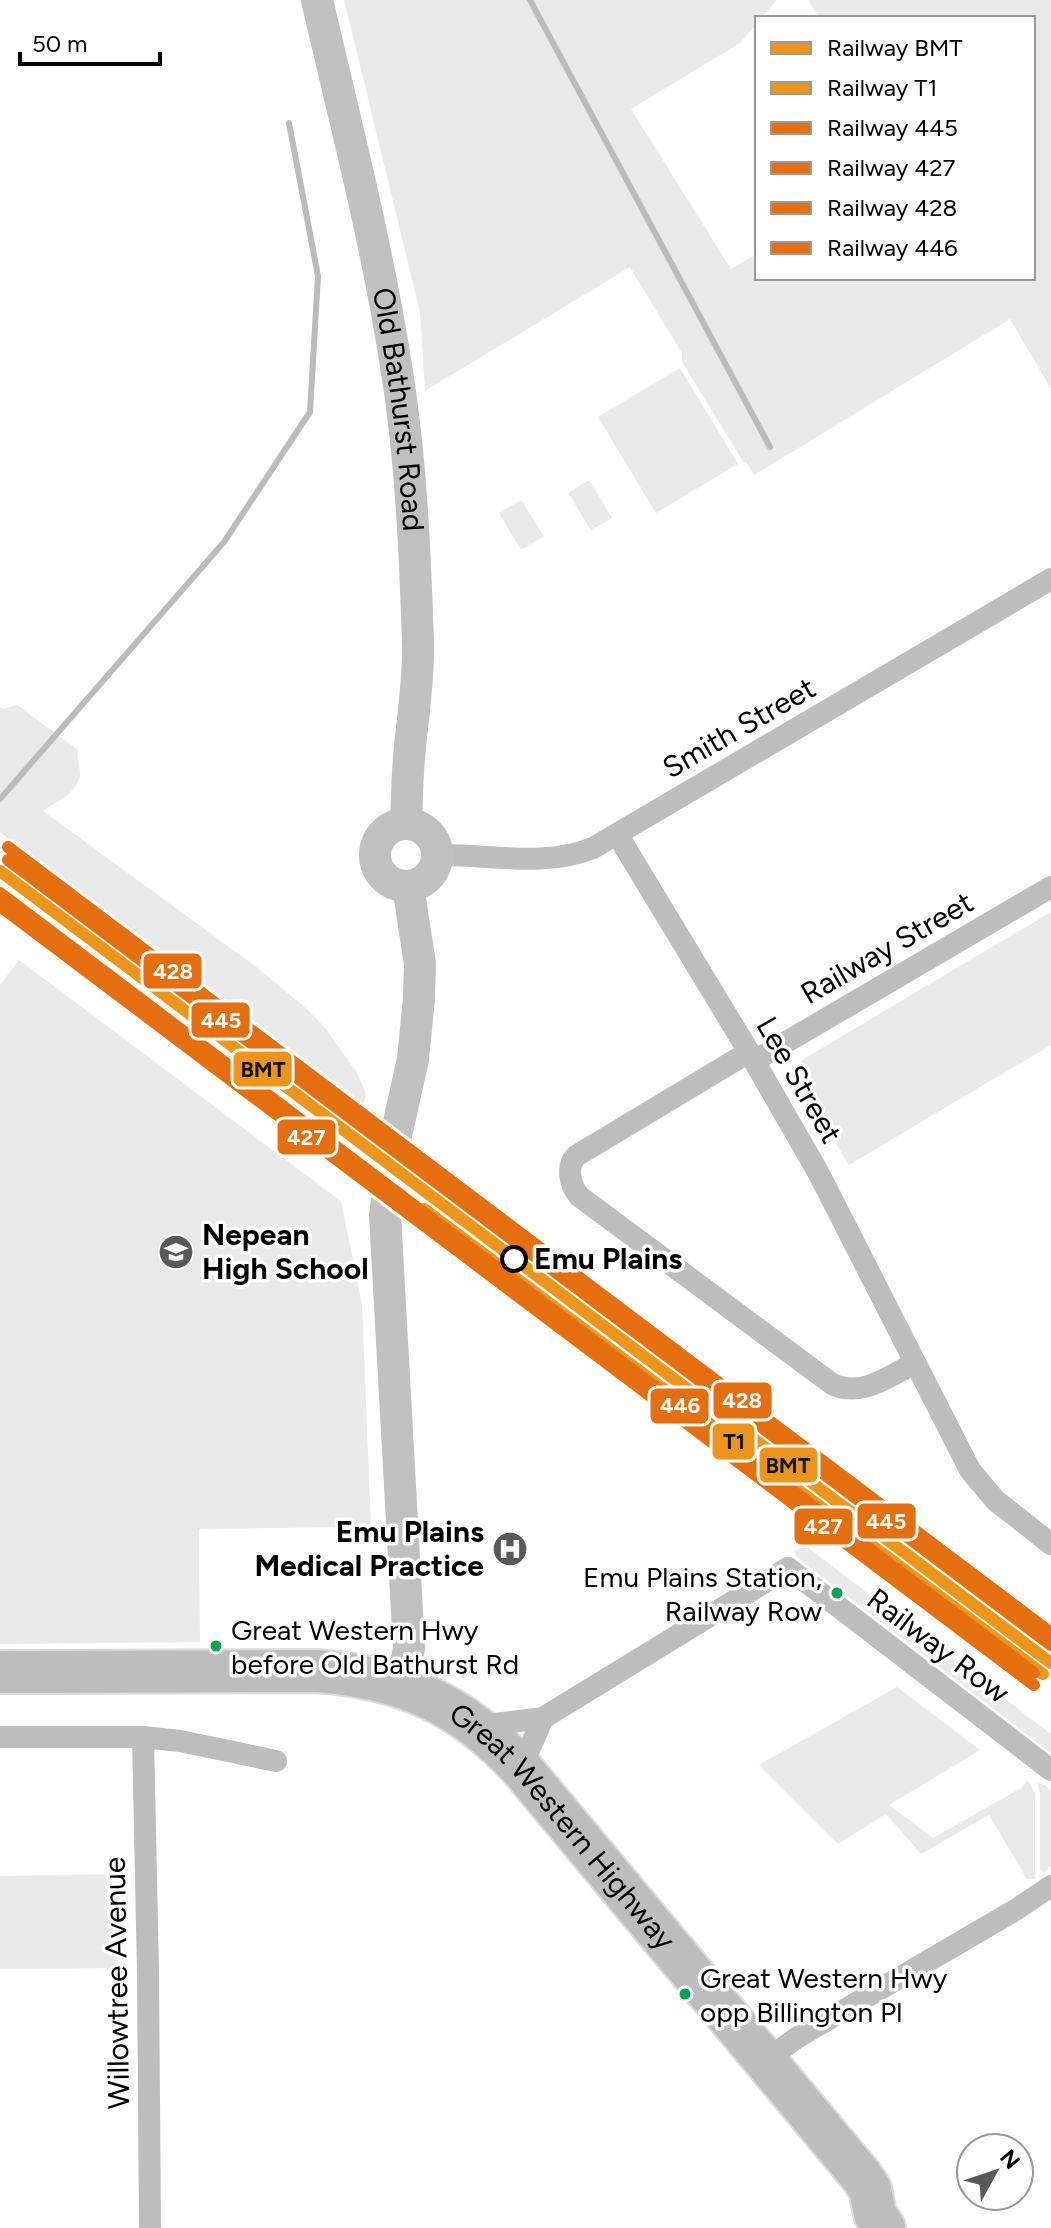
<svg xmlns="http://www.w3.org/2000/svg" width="1051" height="2228" viewBox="0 0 1051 2228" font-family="Figtree,sans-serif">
  <rect width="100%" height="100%" fill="#fff"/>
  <path fill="#e9e9e9" d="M344,0H777L761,18H757V23L740,43L631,109L731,269L757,254V278H1033V18H819L808,0H1051V389L1010,319L754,475L746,462L744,463L682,362V353L630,267L425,391L420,312Z
    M680,368L738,464L656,513L598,417Z
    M589,480L612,518L591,530L568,493Z
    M521,500L544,536L521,550L499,513Z
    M17,705L78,750C76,759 81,768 80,776C76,795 56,801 43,811L259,969L308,1010L326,1029L357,1073L366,1094L360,1117L357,1102L0,832V707L3,709Z
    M1051,912V1045L849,1165L799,1082L802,1060Z
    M19,960L341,1201L362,1304L371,1527L199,1529L200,1642L0,1644V985Z
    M806,1546L1051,1734V1753L798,1558L794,1551Z
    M897,1687L980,1750L889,1805L933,1838L1021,1788L1028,1780L1035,1793V1879H1027L989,1815L921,1854L886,1814L838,1844L759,1765Z
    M1037,1783L1045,1785L1051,1791V1866L1044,1873L1040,1869V1793Z
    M117,1874L118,1968L0,1969V1876Z"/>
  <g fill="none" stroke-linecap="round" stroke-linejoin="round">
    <path stroke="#bbb" stroke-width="6" d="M530,0L770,447
      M0,799L224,542L310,412L318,276L289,123"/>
    <defs>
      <g id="highway">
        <path id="s2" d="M0,1672L316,1671C402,1677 462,1704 521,1768L862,2177L870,2189L875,2214L884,2228"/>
      </g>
    </defs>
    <use href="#highway" stroke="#dbdbdb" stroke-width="46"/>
    <path stroke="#bdbdbd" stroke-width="22" d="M617,834L749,1052L818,1172L970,1470L995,1500L1051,1544
      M437,855C490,854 543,868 593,848L1051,579
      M749,1052L576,1156C566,1167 570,1185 579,1196L832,1384C861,1398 888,1377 915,1363
      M754,1061L1051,887
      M478,1726L543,1718L788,1568L1051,1770
      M0,1737H143L180,1741L276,1761
      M143,1737L148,1972L150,2228
      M521,1768L543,1718
      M766,2060L798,2037L1017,1909L1051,1886"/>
    <g stroke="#c0c0c0" stroke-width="32">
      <path id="s1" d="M317,0C345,121 377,243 396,366C411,457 415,551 418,643C419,682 412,720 409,758C407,780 407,802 406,824"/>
      <circle cx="406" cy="855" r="31"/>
      <path d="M402,1686L409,1648L385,1215L395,1140L413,1059L419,998L420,964L408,886"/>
    </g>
    <use href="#highway" stroke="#bdbdbd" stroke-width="42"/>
    <defs>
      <path id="rail-1" d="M0,871L1051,1663"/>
      <path id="rail-2" d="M424,1209L1043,1674"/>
      <path id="rail-3" d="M8,860L1051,1645"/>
      <path id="rail-4" d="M0,906L1034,1685"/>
      <path id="rail-5" d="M8,847L1051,1633"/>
      <path id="rail-6" d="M0,893L1034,1673"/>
    </defs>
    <use href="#rail-1" stroke="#fff" stroke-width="18"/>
    <use href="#rail-2" stroke="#fff" stroke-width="18"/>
    <use href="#rail-3" stroke="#fff" stroke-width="18"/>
    <use href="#rail-4" stroke="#fff" stroke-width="18"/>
    <use href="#rail-5" stroke="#fff" stroke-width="18"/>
    <use href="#rail-6" stroke="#fff" stroke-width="18"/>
    <use href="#rail-1" stroke="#ed951b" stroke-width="12"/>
    <use href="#rail-2" stroke="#ed951b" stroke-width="12"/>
    <use href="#rail-3" stroke="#e56e0f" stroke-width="12"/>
    <use href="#rail-4" stroke="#e56e0f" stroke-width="12"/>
    <use href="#rail-5" stroke="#e56e0f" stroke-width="12"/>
    <use href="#rail-6" stroke="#e56e0f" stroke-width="12"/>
  </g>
  <defs>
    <symbol id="school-disc" viewBox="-11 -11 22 22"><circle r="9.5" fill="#595959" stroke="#fff"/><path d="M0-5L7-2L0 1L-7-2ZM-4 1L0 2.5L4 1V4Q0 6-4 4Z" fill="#fff"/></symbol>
    <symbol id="hospital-disc" viewBox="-11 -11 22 22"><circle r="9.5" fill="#595959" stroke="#fff"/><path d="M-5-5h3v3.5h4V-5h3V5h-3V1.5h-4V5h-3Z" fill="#fff"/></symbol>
  </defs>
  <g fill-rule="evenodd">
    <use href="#school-disc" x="156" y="1232" width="40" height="40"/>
    <use href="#hospital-disc" x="490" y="1529" width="40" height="40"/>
  </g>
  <circle fill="#fff" stroke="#000" stroke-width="4" cx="514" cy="1259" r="12"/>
  <g fill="#00a651" stroke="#fff" stroke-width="3">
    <circle cx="837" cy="1593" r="7"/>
    <circle cx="216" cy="1646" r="7"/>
    <circle cx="685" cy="1994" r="7"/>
  </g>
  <g text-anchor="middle" stroke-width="7" stroke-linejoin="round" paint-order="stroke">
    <g font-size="28" fill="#000" stroke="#fff" text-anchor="start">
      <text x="822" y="1587" text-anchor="end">Emu Plains Station,<tspan x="822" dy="34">Railway Row</tspan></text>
      <text x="231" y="1640">Great Western Hwy<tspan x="231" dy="34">before Old Bathurst Rd</tspan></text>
      <text x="700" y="1988">Great Western Hwy<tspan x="700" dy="34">opp Billington Pl</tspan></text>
    </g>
    <g font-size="30" fill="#000" stroke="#fff">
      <text dy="10" stroke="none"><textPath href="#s1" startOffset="418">Old Bathurst Road</textPath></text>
      <text transform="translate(739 728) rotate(-30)" y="10">Smith Street</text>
      <text transform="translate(887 948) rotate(-30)" y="10">Railway Street</text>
      <text transform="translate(799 1080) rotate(60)" y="10">Lee Street</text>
      <text transform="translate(938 1646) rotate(37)" y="10">Railway Row</text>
      <text dy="10" stroke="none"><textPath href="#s2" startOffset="620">Great Western Highway</textPath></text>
      <text transform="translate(117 1983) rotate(-91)" y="10">Willowtree Avenue</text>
    </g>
    <g font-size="30" font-weight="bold" fill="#000" stroke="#fff" text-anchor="start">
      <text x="202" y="1245">Nepean<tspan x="202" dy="34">High School</tspan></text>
      <text x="484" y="1542" text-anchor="end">Emu Plains<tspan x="484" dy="34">Medical Practice</tspan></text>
    </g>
    <g font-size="30" font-weight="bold" fill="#000" stroke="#fff" text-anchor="start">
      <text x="534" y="1269">Emu Plains</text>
    </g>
  </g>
  <g stroke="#fff" stroke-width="3">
    <rect x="142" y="952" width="61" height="38" rx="8" fill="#e56e0f"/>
    <rect x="190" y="1001" width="61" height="38" rx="8" fill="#e56e0f"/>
    <rect x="232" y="1050" width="61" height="38" rx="8" fill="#ed951b"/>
    <rect x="276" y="1118" width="61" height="38" rx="8" fill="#e56e0f"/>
    <rect x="712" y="1381" width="61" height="39" rx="8" fill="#e56e0f"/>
    <rect x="649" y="1387" width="61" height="38" rx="8" fill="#e56e0f"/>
    <rect x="711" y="1422" width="45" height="39" rx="8" fill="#ed951b"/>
    <rect x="758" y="1446" width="61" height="38" rx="8" fill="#ed951b"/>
    <rect x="856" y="1502" width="61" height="38" rx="8" fill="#e56e0f"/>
    <rect x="793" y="1507" width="61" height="39" rx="8" fill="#e56e0f"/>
  </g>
  <g font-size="22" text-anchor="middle" font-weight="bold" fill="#fff">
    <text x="173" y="979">428</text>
    <text x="221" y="1028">445</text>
    <text x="306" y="1145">427</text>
    <text x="742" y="1408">428</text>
    <text x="680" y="1413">446</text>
    <text x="886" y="1529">445</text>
    <text x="823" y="1534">427</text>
  </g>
  <g font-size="22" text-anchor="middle" font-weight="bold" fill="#111">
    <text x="263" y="1077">BMT</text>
    <text x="734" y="1449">T1</text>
    <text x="788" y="1473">BMT</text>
  </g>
  <rect x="755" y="16" width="280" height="264" fill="#ffffff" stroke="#999999" stroke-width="2"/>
  <rect x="771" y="42" width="40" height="12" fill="#ed951b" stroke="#999999" stroke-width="2"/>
  <text x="827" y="56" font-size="24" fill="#000000">Railway BMT</text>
  <rect x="771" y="82" width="40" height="12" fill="#ed951b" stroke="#999999" stroke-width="2"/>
  <text x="827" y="96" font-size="24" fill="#000000">Railway T1</text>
  <rect x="771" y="122" width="40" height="12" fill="#e56e0f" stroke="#999999" stroke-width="2"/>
  <text x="827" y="136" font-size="24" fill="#000000">Railway 445</text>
  <rect x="771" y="162" width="40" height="12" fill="#e56e0f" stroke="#999999" stroke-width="2"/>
  <text x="827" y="176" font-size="24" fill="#000000">Railway 427</text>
  <rect x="771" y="202" width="40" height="12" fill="#e56e0f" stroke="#999999" stroke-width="2"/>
  <text x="827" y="216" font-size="24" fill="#000000">Railway 428</text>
  <rect x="771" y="242" width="40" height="12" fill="#e56e0f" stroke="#999999" stroke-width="2"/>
  <text x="827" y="256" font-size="24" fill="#000000">Railway 446</text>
  <g transform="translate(995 2172) rotate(50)"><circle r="38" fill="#ffffff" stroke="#999999" stroke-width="2"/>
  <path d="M0-6L14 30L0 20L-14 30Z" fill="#595959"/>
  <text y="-12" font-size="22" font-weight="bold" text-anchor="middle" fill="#000000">N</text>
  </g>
  <path d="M20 52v12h140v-12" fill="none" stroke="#000000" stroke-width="4"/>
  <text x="32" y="52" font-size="24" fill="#000000" stroke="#ffffff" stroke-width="6" paint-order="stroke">50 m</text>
</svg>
